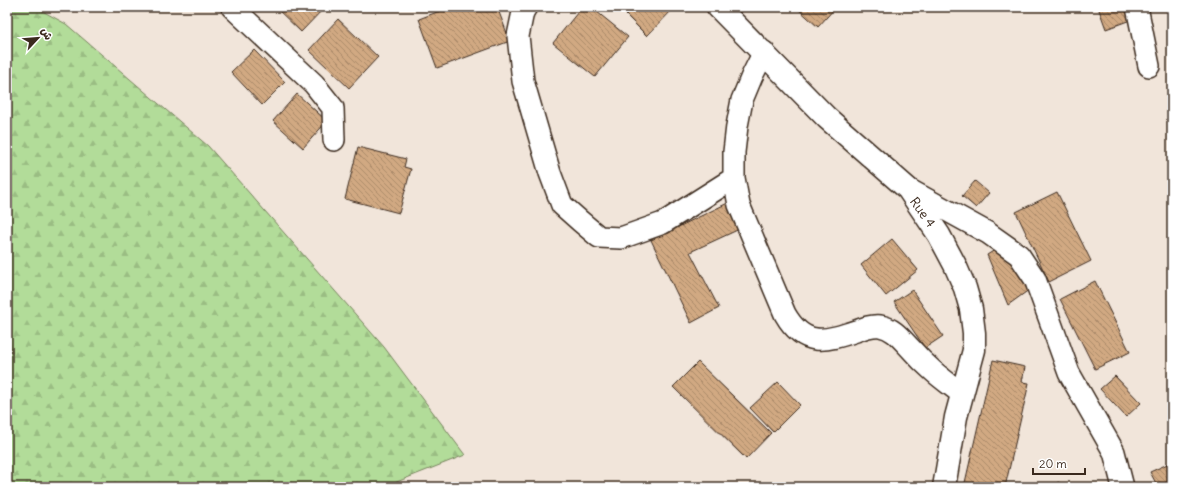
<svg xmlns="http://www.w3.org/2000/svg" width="1179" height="494" viewBox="0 0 1179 494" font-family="Delius,'Playpen Sans Arabic',sans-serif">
  <defs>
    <pattern id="forest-firs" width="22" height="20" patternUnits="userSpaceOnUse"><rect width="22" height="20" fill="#b2dc99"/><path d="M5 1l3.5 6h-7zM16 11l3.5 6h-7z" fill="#9abd83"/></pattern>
    <pattern id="building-back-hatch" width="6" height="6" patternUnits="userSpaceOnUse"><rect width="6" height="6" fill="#d1a982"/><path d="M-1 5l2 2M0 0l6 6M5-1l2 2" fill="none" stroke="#ab8a6a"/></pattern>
  </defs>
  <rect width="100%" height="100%" fill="#f1e5da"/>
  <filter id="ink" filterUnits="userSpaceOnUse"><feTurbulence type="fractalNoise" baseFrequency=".025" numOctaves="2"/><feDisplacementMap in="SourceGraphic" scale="8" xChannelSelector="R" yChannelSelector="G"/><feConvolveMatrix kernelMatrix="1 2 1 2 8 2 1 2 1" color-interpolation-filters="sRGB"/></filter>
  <g filter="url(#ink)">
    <path fill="url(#forest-firs)" stroke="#76835c" d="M7,7H35L66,24L208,146L384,347L465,455L384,487H7V355L12,352L7,332Z"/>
    <path fill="url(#building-back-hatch)" stroke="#3b2a1e" d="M275,7H325L301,32Z
      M450,7H497L510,41L437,68L419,19Z
      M582,7H591L628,37L595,77L553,43Z
      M634,7H675L647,36L626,15Z
      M796,7H836L818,27Z
      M1098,7H1133L1136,18L1106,29Z
      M338,19L378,57L349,88L309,50Z
      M254,50L285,82L262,105L231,72Z
      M297,94L327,121L303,148L273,121Z
      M358,147L406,159L404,167L411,169L399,213L345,199Z
      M975,181L989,193L976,208L962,196Z
      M1057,192L1091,261L1049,282L1016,212Z
      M734,200L746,226L690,252L719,308L691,323L651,240Z
      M892,239L918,270L886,296L861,265Z
      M998,248L1033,287L1008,305L987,255Z
      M1095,281L1130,352L1095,369L1060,299Z
      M912,290L943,336L925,348L894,302Z
      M993,360L1025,367L1022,382L1029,383L1005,487H964Z
      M698,362L771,433L746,459L673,387Z
      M1115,376L1141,403L1126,417L1100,389Z
      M778,382L800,405L773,432L750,408Z
      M1172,462V487H1158L1150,472Z
      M1058,482L1065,487H1054Z"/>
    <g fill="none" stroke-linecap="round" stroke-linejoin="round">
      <defs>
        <path id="minor" d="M232,7L314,84L333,108L334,140
          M526,7L523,12L518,36L523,81L550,173L562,205L580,221L599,237L621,238L663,223L734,178
          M1137,7L1149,66
          M764,52L752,76L742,100L737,126L734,152V178L739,205L785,314C804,347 824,342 856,331C864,328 872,325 880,326C894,328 902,340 911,349C918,357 925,364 933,371C942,379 952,386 962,394
          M908,189L988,233L1019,255L1035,279L1069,373L1114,452L1123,487"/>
        <path id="tertiary" d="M718,7L827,118L908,189L939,235L955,265L965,288L971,309L974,333V350L956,417L944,487"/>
      </defs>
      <use href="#minor" stroke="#3b2a1e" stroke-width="24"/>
      <use href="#tertiary" stroke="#3b2a1e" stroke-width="25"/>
      <use href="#minor" stroke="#fff" stroke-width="21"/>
      <use href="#tertiary" stroke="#fff" stroke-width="22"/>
    </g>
  </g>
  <g text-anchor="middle" stroke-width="3" stroke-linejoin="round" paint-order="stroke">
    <g font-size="13" fill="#3b2a1e" stroke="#fff">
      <text transform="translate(923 212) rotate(55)" y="5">Rue 4</text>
    </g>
  </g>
  <rect width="1179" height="494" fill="none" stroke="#fff" stroke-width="24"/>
  <rect x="12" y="12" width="1155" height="470" fill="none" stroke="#3b2a1e" stroke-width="1.5" filter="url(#ink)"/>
  <g transform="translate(38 38) rotate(64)" stroke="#ffffff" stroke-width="3" paint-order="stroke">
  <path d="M0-3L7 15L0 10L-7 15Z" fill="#3b2a1e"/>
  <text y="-6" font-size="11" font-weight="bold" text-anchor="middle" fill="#3b2a1e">ش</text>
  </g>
  <path d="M1033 468v6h52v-6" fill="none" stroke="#3b2a1e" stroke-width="2"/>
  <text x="1039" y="468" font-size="12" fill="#3b2a1e" stroke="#ffffff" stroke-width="3" paint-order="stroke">20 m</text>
</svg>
